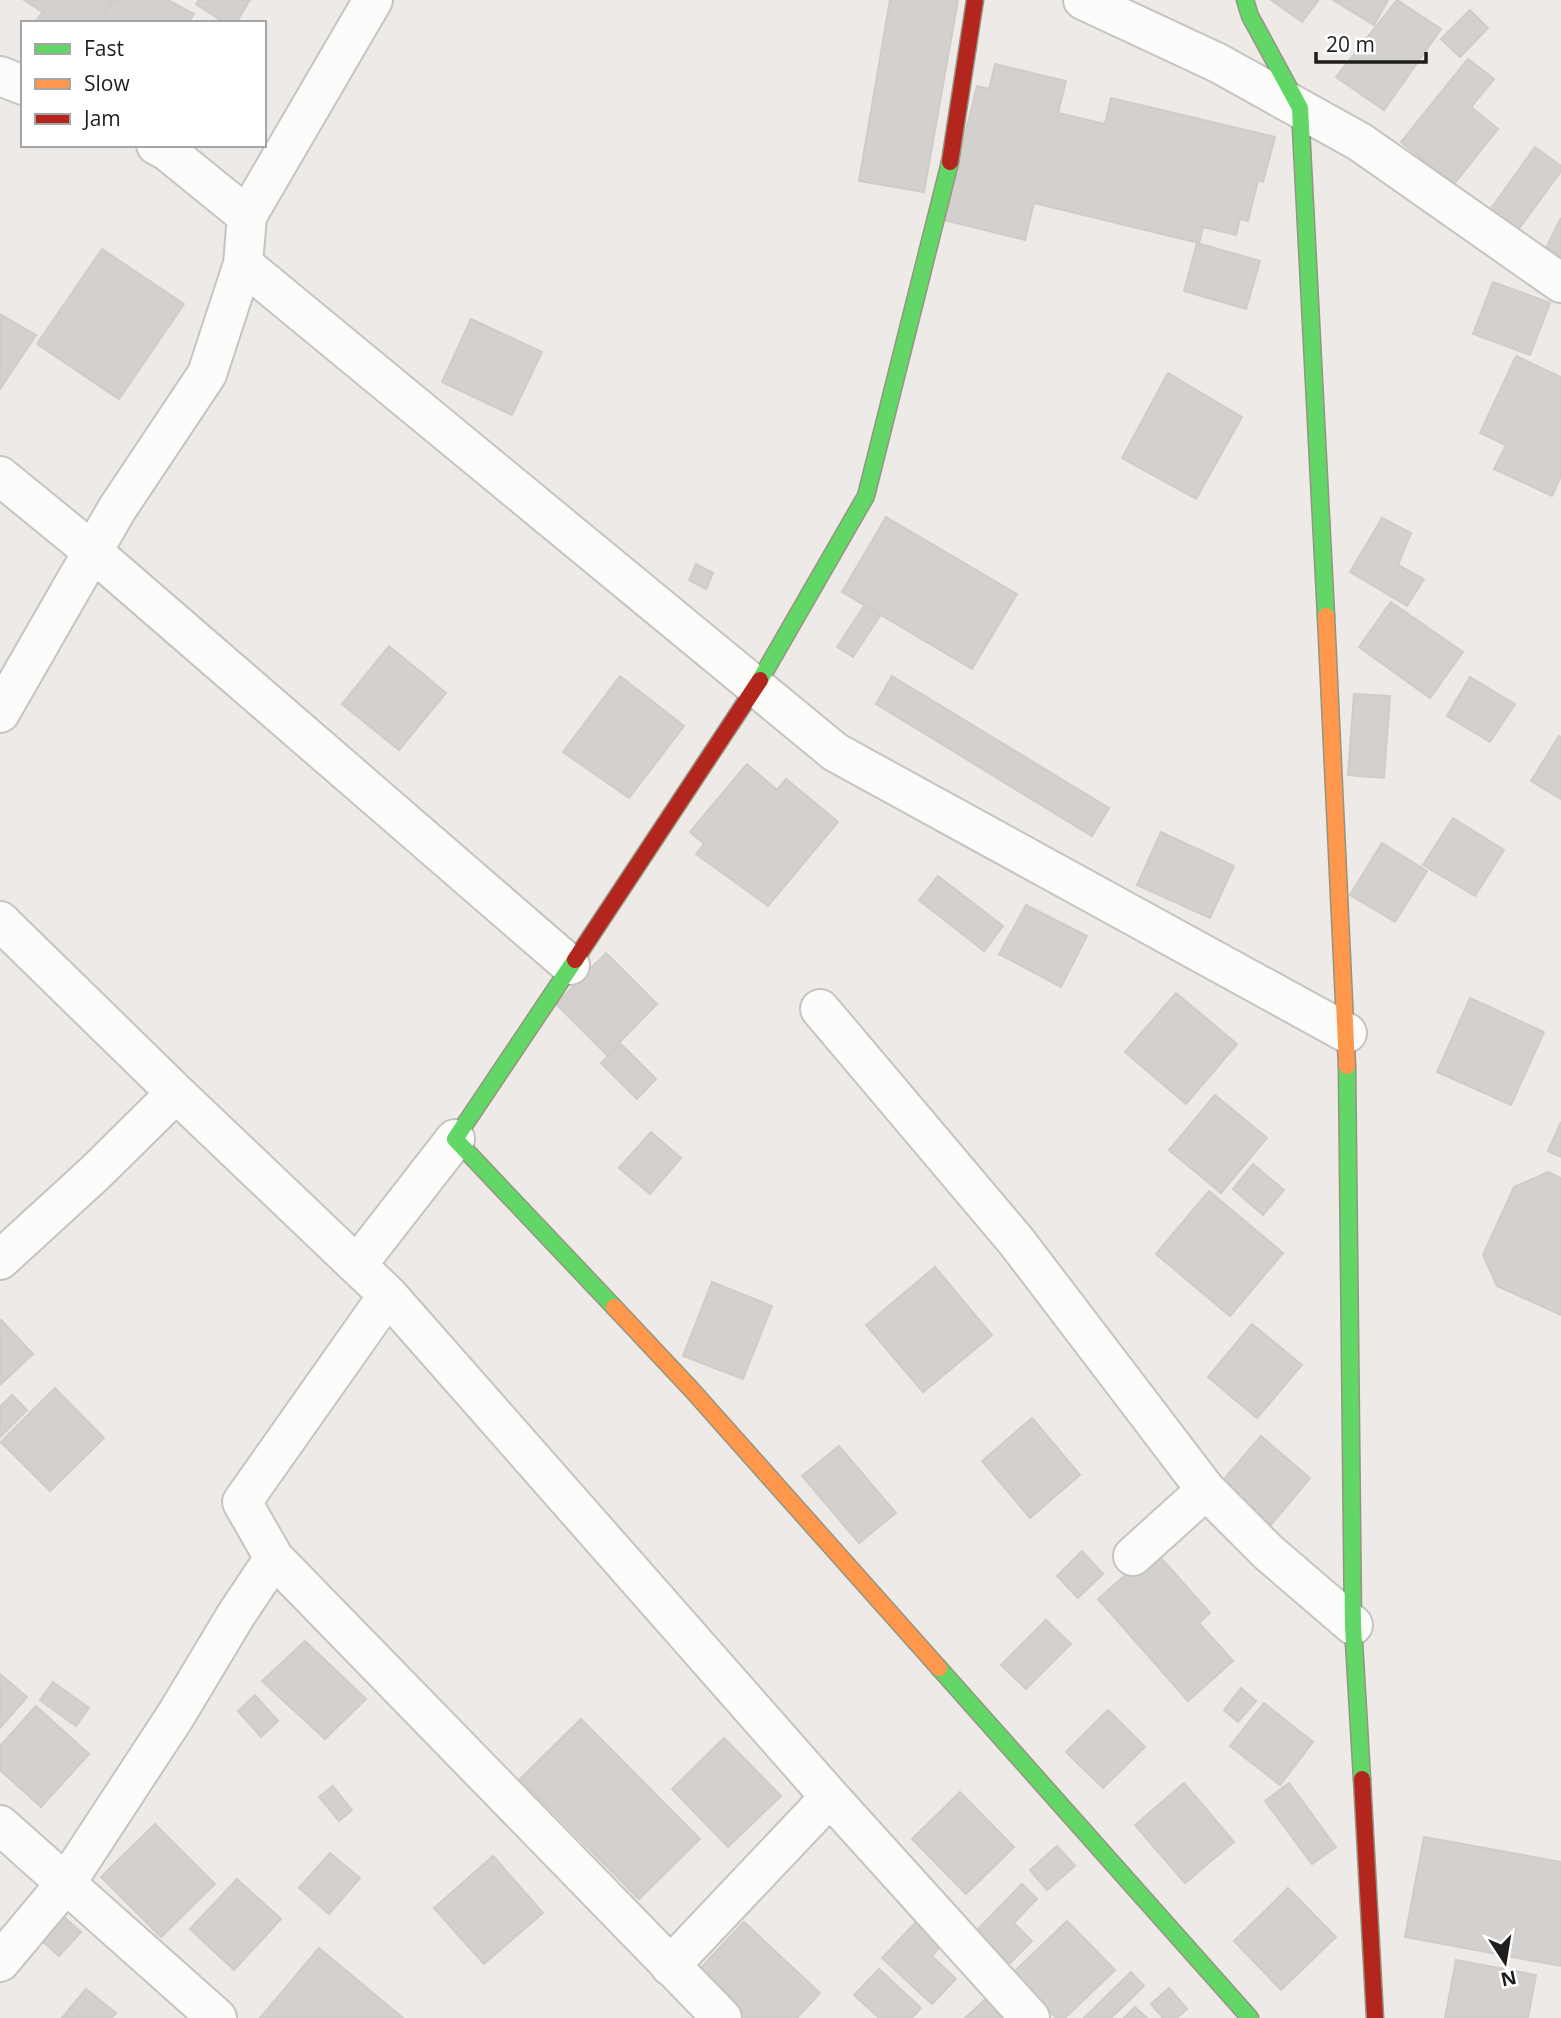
<svg xmlns="http://www.w3.org/2000/svg" width="1561" height="2018" viewBox="0 0 1561 2018" font-family="'Open Sans',sans-serif">
  <rect width="100%" height="100%" fill="#edeae7"/>
  <path fill="#d3d0ce" stroke="#d0ccc8" stroke-width="2" d="M24,0H113L97,23H59Z
    M114,0H168L194,14L188,23H98Z
    M199,0H250L236,23H225L196,4Z
    M890,0H958L924,192L859,181Z
    M1271,0H1317L1318,1L1302,22Z
    M1333,0H1388L1374,25Z
    M1397,0L1441,29L1384,110L1336,77Z
    M1470,10L1488,28L1460,57L1441,39Z
    M43,12L58,23H34Z
    M1468,59L1494,79L1471,107L1498,129L1454,184L1401,142Z
    M995,64L1066,81L1058,113L1105,124L1111,98L1275,137L1263,182L1258,180L1248,221L1240,219L1236,235L1203,227L1199,243L1034,203L1025,240L944,220L977,86L989,89Z
    M1535,147L1561,166V171L1518,230L1490,210Z
    M1561,218V256L1546,248Z
    M1197,243L1260,261L1246,309L1184,291Z
    M102,249L184,304L119,399L37,344Z
    M1493,282L1550,303L1530,355L1473,334Z
    M0,314L36,335L0,389Z
    M471,319L542,352L512,415L442,382Z
    M1516,356L1561,377V476L1552,496L1494,469L1506,445L1480,433Z
    M1168,373L1242,417L1196,499L1122,458Z
    M886,517L1017,594L972,669L842,592Z
    M1382,518L1411,533L1398,565L1424,579L1407,606L1350,572Z
    M696,564L713,573L706,589L689,580Z
    M1391,602L1463,652L1430,698L1359,647Z
    M864,606L880,616L853,657L837,647Z
    M389,646L446,693L399,750L342,704Z
    M620,676L684,726L629,798L563,752Z
    M892,676L1109,808L1092,836L876,704Z
    M1470,677L1515,704L1490,742L1447,716Z
    M1354,694L1390,696L1384,778L1348,775Z
    M1559,736L1561,737V799L1531,781Z
    M747,764L777,790L786,779L838,822L768,906L696,854L704,844L690,832Z
    M1453,818L1504,850L1475,896L1423,865Z
    M1161,832L1234,866L1210,918L1137,885Z
    M1382,843L1427,871L1395,922L1350,895Z
    M938,876L1003,926L984,951L919,900Z
    M1026,905L1087,936L1061,987L999,954Z
    M606,953L657,1004L607,1055L556,1004Z
    M1176,993L1237,1044L1186,1104L1125,1052Z
    M1470,998L1544,1032L1511,1105L1437,1072Z
    M621,1044L656,1079L637,1099L601,1063Z
    M1215,1095L1267,1138L1221,1193L1169,1150Z
    M1561,1122V1157L1548,1151Z
    M651,1132L681,1158L650,1194L619,1168Z
    M1253,1164L1284,1190L1263,1215L1233,1189Z
    M1548,1172L1561,1178V1315L1497,1286L1483,1255L1514,1187Z
    M1209,1191L1283,1253L1230,1316L1156,1254Z
    M935,1267L992,1335L923,1392L866,1325Z
    M712,1282L772,1306L743,1379L683,1356Z
    M1,1320L33,1354L0,1385V1321Z
    M1252,1324L1302,1365L1257,1418L1208,1377Z
    M55,1388L104,1438L50,1491L1,1442Z
    M12,1395L27,1410L0,1437V1407Z
    M1032,1418L1080,1475L1030,1518L982,1461Z
    M1261,1436L1310,1478L1270,1526L1220,1484Z
    M839,1446L896,1513L859,1543L802,1476Z
    M1154,1550L1210,1613L1199,1623L1233,1661L1188,1701L1098,1599Z
    M1082,1551L1103,1574L1078,1598L1057,1576Z
    M1046,1620L1071,1644L1026,1689L1001,1665Z
    M305,1641L366,1699L325,1739L262,1681Z
    M0,1674L27,1697L0,1728Z
    M53,1682L89,1708L76,1726L40,1700Z
    M1241,1688L1256,1701L1238,1722L1224,1710Z
    M255,1695L278,1721L261,1737L238,1711Z
    M1264,1703L1313,1742L1280,1785L1230,1746Z
    M36,1706L89,1754L41,1807L0,1770V1746Z
    M1108,1710L1145,1747L1103,1788L1066,1752Z
    M581,1719L700,1839L639,1899L520,1779Z
    M724,1738L781,1796L728,1847L672,1789Z
    M1184,1783L1234,1842L1185,1883L1135,1825Z
    M1289,1783L1336,1847L1312,1864L1265,1801Z
    M333,1786L352,1810L339,1821L319,1797Z
    M960,1792L1014,1847L966,1894L912,1839Z
    M155,1824L215,1884L161,1937L101,1877Z
    M1424,1837L1561,1862V1966L1405,1937Z
    M1057,1846L1075,1866L1047,1890L1030,1870Z
    M330,1853L360,1878L329,1914L299,1888Z
    M493,1856L543,1913L484,1964L434,1908Z
    M237,1879L281,1919L234,1970L190,1929Z
    M1022,1884L1037,1899L1014,1923L1032,1941L1008,1965L974,1933Z
    M1288,1888L1336,1937L1281,1990L1234,1941Z
    M63,1916L81,1932L59,1956L41,1940Z
    M1067,1921L1115,1970L1065,2018H1056L1013,1973Z
    M744,1922L820,1993L797,2018H745L697,1972Z
    M916,1922L941,1946L932,1956L956,1979L932,2004L882,1958Z
    M319,1948L403,2018H260Z
    M1456,1960L1536,1975L1528,2018H1445Z
    M879,1969L921,2008L912,2018H879L854,1995Z
    M1131,1972L1144,1986L1111,2018H1084Z
    M1169,1988L1187,2009L1177,2018H1163L1151,2004Z
    M86,1989L116,2013L112,2018H84L71,2007Z
    M988,1997L1008,2018H965Z
    M71,2007L84,2018H62Z
    M1135,2007L1147,2018H1124Z"/>
  <g fill="none" stroke-linecap="round" stroke-linejoin="round">
    <defs>
      <path id="street" d="M1083,0L1218,63L1360,142L1561,283
        M0,76L23,85
        M156,145L167,151L247,216
        M243,264L835,752L1347,1033
        M0,476L93,552L570,965
        M0,713L117,509L207,374L243,264L247,216L373,0
        M0,921L176,1093L388,1295L242,1502L274,1558
        M820,1009L1016,1241L1206,1490L1269,1553L1353,1625
        M0,1260L95,1173L176,1093
        M357,1265L455,1139
        M388,1295L830,1797L1030,2018
        M1133,1556L1206,1490
        M0,1825L217,2018
        M0,1962L66,1883L176,1715L236,1615L274,1558L722,2018
        M670,1966L830,1797"/>
      <path id="fast" d="M1245,0L1250,16L1300,108L1326,616
        M760,680L866,496L950,162
        M575,960L455,1139L614,1307
        M1347,1066L1353,1625L1362,1779
        M939,1668L1250,2018"/>
      <path id="slow" d="M1326,616L1347,1066
        M614,1307L691,1389L939,1668"/>
      <path id="jam" d="M950,162L975,0
        M575,960L760,680
        M1362,1779L1375,2018"/>
    </defs>
    <use href="#street" stroke="#c5c4c3" stroke-width="42"/>
    <use href="#fast" stroke="#94957f" stroke-width="19"/>
    <use href="#slow" stroke="#94957f" stroke-width="19"/>
    <use href="#jam" stroke="#94957f" stroke-width="19"/>
    <use href="#street" stroke="#fcfcfb" stroke-width="38"/>
    <use href="#fast" stroke="#63d668" stroke-width="16"/>
    <use href="#slow" stroke="#ff974d" stroke-width="16"/>
    <use href="#jam" stroke="#b3261e" stroke-width="16"/>
  </g>
  <rect x="21" y="21" width="245" height="126" fill="#ffffff" stroke="#a5a5a5" stroke-width="2"/>
  <rect x="35" y="44" width="35" height="10" fill="#63d668" stroke="#a5a5a5" stroke-width="2"/>
  <text x="84" y="56" font-size="21" fill="#1e1e1e">Fast</text>
  <rect x="35" y="79" width="35" height="10" fill="#ff974d" stroke="#a5a5a5" stroke-width="2"/>
  <text x="84" y="91" font-size="21" fill="#1e1e1e">Slow</text>
  <rect x="35" y="114" width="35" height="10" fill="#b3261e" stroke="#a5a5a5" stroke-width="2"/>
  <text x="84" y="126" font-size="21" fill="#1e1e1e">Jam</text>
  <g transform="translate(1505 1962) rotate(168)" stroke="#ffffff" stroke-width="5" paint-order="stroke">
  <path d="M0-5L12 26L0 18L-12 26Z" fill="#1e1e1e"/>
  <text y="-10" font-size="19" font-weight="bold" text-anchor="middle" fill="#1e1e1e">N</text>
  </g>
  <path d="M1316 52v10h110v-10" fill="none" stroke="#1e1e1e" stroke-width="3.5"/>
  <text x="1326" y="52" font-size="21" fill="#1e1e1e" stroke="#ffffff" stroke-width="5" paint-order="stroke">20 m</text>
</svg>
